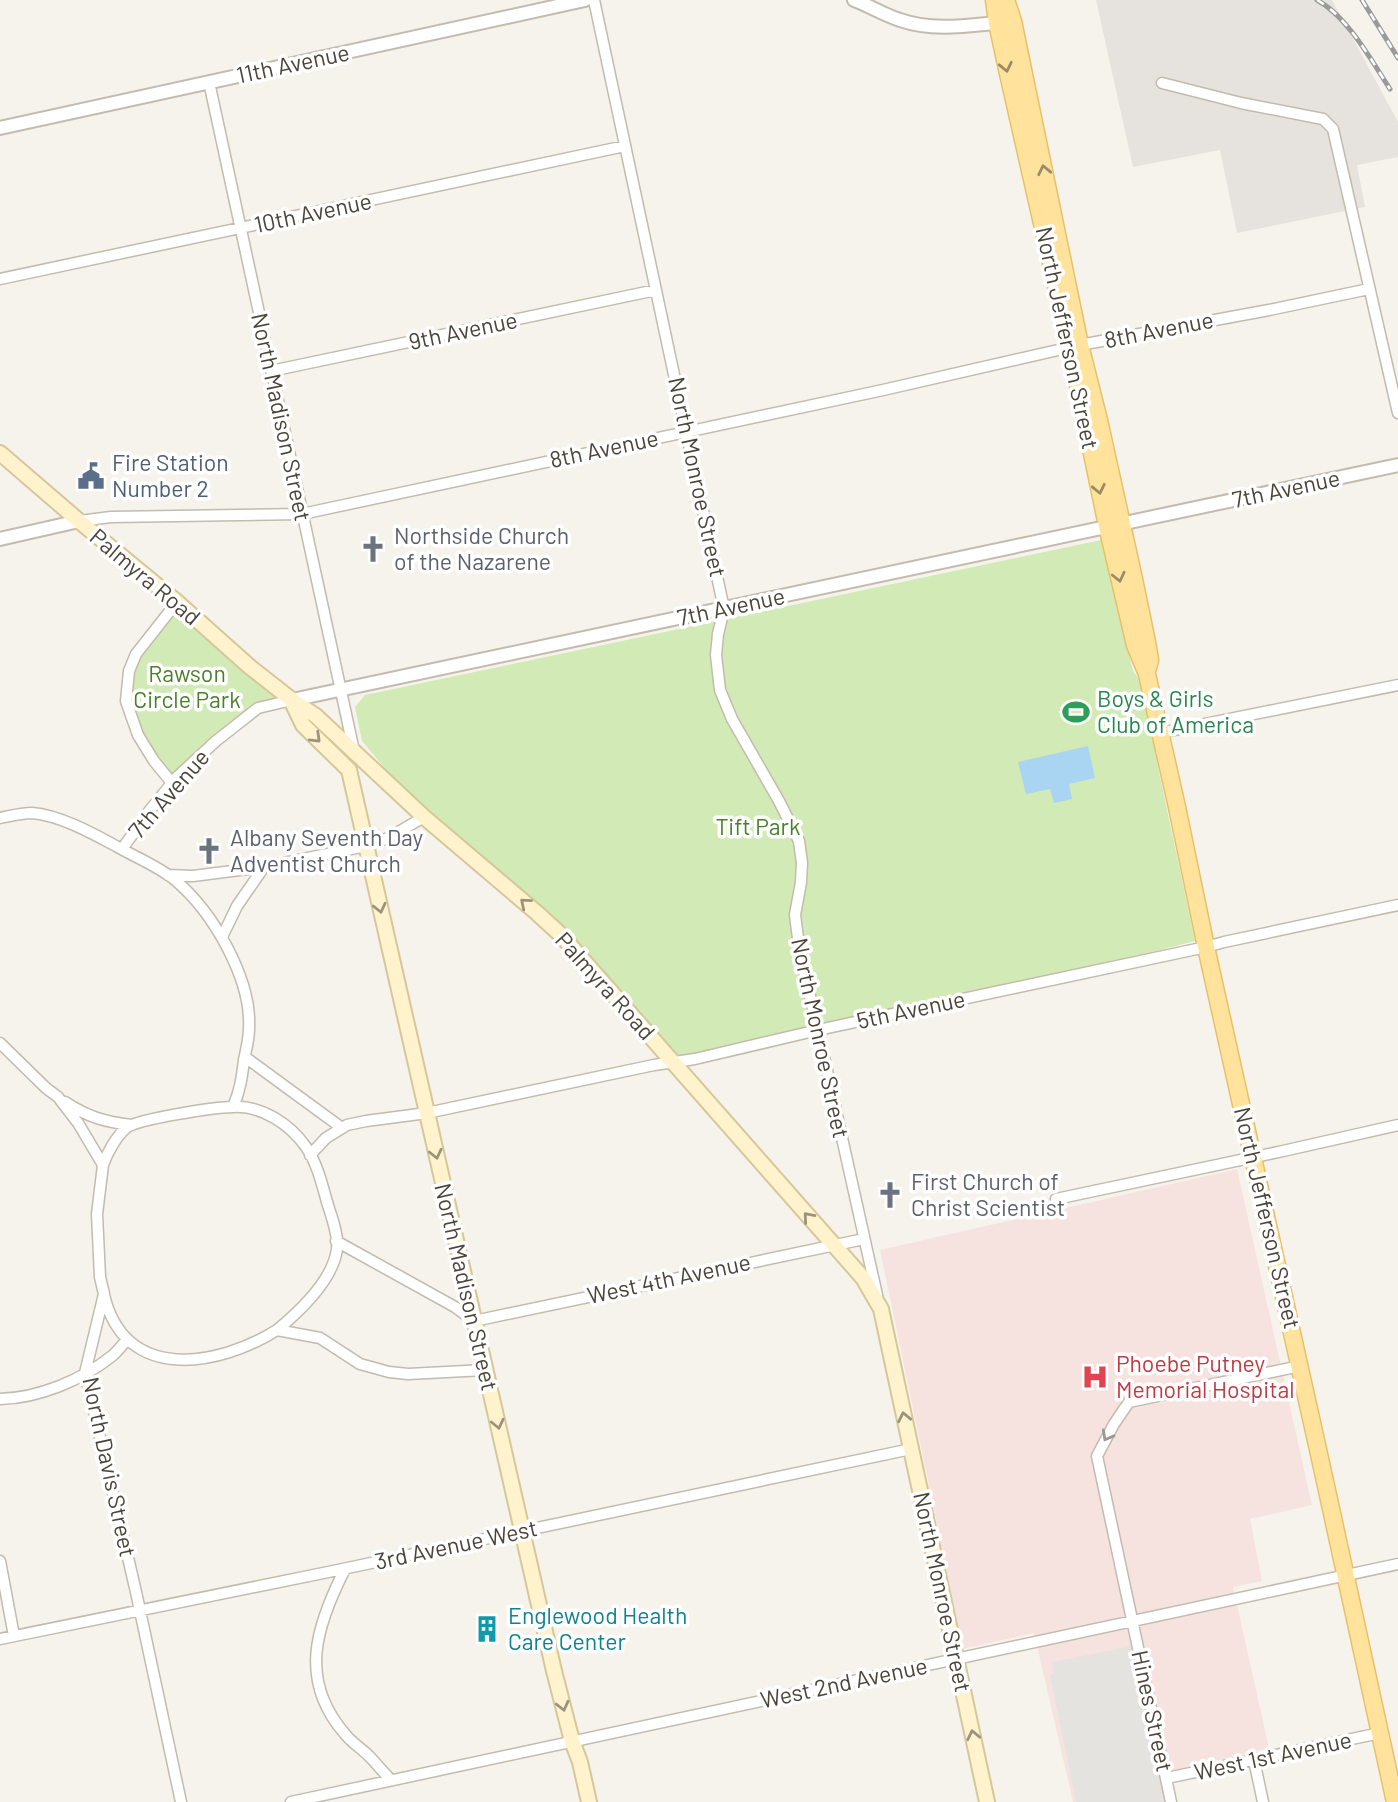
<svg xmlns="http://www.w3.org/2000/svg" width="1398" height="1802" viewBox="0 0 1398 1802" font-family="Barlow,sans-serif">
  <rect width="100%" height="100%" fill="#f6f3ec"/>
  <path fill="#e6e2dd" d="M1096,0H1332L1398,122V157L1357,165L1365,207L1237,233L1220,150L1133,167Z"/>
  <path fill="#f6e3e0" d="M1237,1169L1312,1505L1250,1519L1262,1581L1233,1587L1269,1748L1162,1774L1166,1802H1073L1034,1633L963,1649L880,1250Z"/>
  <path fill="#d2eab5" d="M1101,540L1133,671L1141,682L1160,777L1195,941L1047,979L674,1060L561,934L424,815L362,741L355,707L365,695Z
    M177,603L290,699L261,705L172,781L155,761L131,712L130,672L138,656Z"/>
  <path fill="#e5e3e0" d="M1132,1646L1164,1802H1076L1050,1675L1054,1674L1052,1662Z"/>
  <path fill="#a9d4f2" d="M1088,746L1095,778L1069,784L1072,799L1054,803L1050,789L1026,794L1018,762Z"/>
  <g fill="none" stroke-linecap="round" stroke-linejoin="round">
    <defs>
      <path id="minor" d="M594,0L724,609L718,634L716,655L720,690L732,719L779,801L799,841L802,863L801,882L795,915L800,954L818,1030L877,1295
        M209,82L354,751
        M1162,83L1241,103L1323,119L1333,129L1398,413
        M0,279L625,146
        M271,371L656,290
        M79,521L111,517L302,514L883,390L1080,345L1269,310L1369,289
        M1160,733L1398,685
        M172,783L154,761L138,735L126,701L129,671L136,654L177,602
        M0,818C10,816 21,813 32,813C59,815 92,833 116,846C135,857 158,866 175,880C213,912 252,979 249,1029C249,1039 246,1050 244,1060C242,1077 240,1091 233,1107C216,1107 137,1119 126,1128C116,1137 107,1153 103,1165
        M122,849L150,810L176,778L216,741L258,708L292,700
        M168,875L193,876L264,867
        M222,937L237,906L264,867L366,846L388,838L424,817
        M0,1043L46,1088L58,1097L78,1123L103,1165L97,1214L100,1277L104,1294L85,1373L136,1592L181,1802
        M245,1057L342,1128
        M65,1102C88,1117 105,1122 132,1125
        M233,1107C261,1105 290,1124 306,1147C317,1163 322,1184 327,1202C331,1215 339,1236 337,1249C333,1280 300,1311 277,1330
        M310,1155L326,1138L347,1125L366,1121L427,1113L654,1065L695,1059L818,1030L1206,947L1224,942L1398,905
        M1056,1199L1283,1151L1398,1125
        M336,1241L455,1307L474,1321L864,1239
        M104,1295C125,1383 218,1367 277,1330L320,1338L360,1364L389,1372L408,1374L485,1370
        M0,1399C39,1398 82,1380 112,1356C118,1351 122,1345 127,1340
        M0,1561L14,1636
        M345,1569C316,1626 298,1680 345,1734C352,1743 361,1748 369,1756C376,1763 383,1772 391,1780
        M0,1639L338,1570L911,1449
        M1254,1760L1263,1802
        M1167,1778L1380,1733
        M291,1802L1398,1564
        M1171,1802L1097,1456L1114,1424L1129,1402L1300,1366"/>
      <path id="tertiary" d="M854,0C870,6 884,15 900,20C935,32 970,25 1006,22
        M0,128L585,0
        M0,539L79,521
        M292,700L1398,465"/>
      <path id="secondary" d="M0,453L79,521L177,602L250,667L292,700L316,716L424,817L537,913L561,935L863,1278L881,1309L987,1802
        M292,702L303,725L349,770L554,1671L572,1741L580,1762L589,1802"/>
      <path id="primary" d="M994,0L997,23L1007,69L1070,347L1107,526L1135,645L1147,674L1177,807L1206,947L1321,1463L1395,1802
        M1006,0L1013,21L1080,345L1099,420L1134,579L1147,642L1150,660L1148,668"/>
    </defs>
    <use href="#minor" stroke="#c2bbae" stroke-width="13"/>
    <use href="#tertiary" stroke="#c2bbae" stroke-width="16"/>
    <use href="#secondary" stroke="#d6c79b" stroke-width="18"/>
    <use href="#primary" stroke="#e6c16a" stroke-width="19"/>
    <use href="#minor" stroke="#fff" stroke-width="10"/>
    <use href="#tertiary" stroke="#fff" stroke-width="12"/>
    <use href="#secondary" stroke="#fff3cd" stroke-width="14"/>
    <use href="#primary" stroke="#ffe39c" stroke-width="16"/>
    <defs>
      <path id="rail" d="M1317,0C1348,17 1371,60 1390,89
        M1362,0L1398,58"/>
    </defs>
    <use href="#rail" stroke="#9a9a9a" stroke-width="5"/>
    <use href="#rail" stroke="#fff" stroke-width="2.5" stroke-dasharray="8" stroke-linecap="butt"/>
  </g>
  <defs><path id="oneway-chevron" d="M-2-3.5L2.5 0L-2 3.5" fill="none" stroke-width="1.6" stroke-linecap="round" stroke-linejoin="round" transform="scale(1.75)"/></defs>
  <g stroke="#9c8c66">
    <use href="#oneway-chevron" transform="translate(1006 67) rotate(78)"/>
    <use href="#oneway-chevron" transform="translate(1044 170) rotate(-102)"/>
    <use href="#oneway-chevron" transform="translate(1099 489) rotate(78)"/>
    <use href="#oneway-chevron" transform="translate(1119 577) rotate(77)"/>
  </g>
  <g stroke="#9c937c">
    <use href="#oneway-chevron" transform="translate(316 738) rotate(44)"/>
    <use href="#oneway-chevron" transform="translate(525 903) rotate(-140)"/>
    <use href="#oneway-chevron" transform="translate(380 908) rotate(77)"/>
    <use href="#oneway-chevron" transform="translate(436 1154) rotate(77)"/>
    <use href="#oneway-chevron" transform="translate(808 1217) rotate(-131)"/>
    <use href="#oneway-chevron" transform="translate(904 1417) rotate(-102)"/>
    <use href="#oneway-chevron" transform="translate(498 1424) rotate(77)"/>
    <use href="#oneway-chevron" transform="translate(563 1706) rotate(76)"/>
    <use href="#oneway-chevron" transform="translate(973 1735) rotate(-102)"/>
  </g>
  <use stroke="#9c9892" href="#oneway-chevron" transform="translate(1107 1436) rotate(119)"/>
  <defs>
    <symbol id="civic-bare" viewBox="-9 -9 18 18"><path d="M-.6-6.5H3V-4.5H.6V-3L4-1V1h2V6H-6V1h2V-1L-.6-3ZM-1.2 2.5V6h2.4V2.5Z" fill="#5c6f8a" stroke="#fff" stroke-width="2.5" paint-order="stroke"/></symbol>
    <symbol id="church-bare" viewBox="-9 -9 18 18"><path d="M-1.2-6h2.4v3.5h3.3v2.4h-3.3V6h-2.4V-.1h-3.3v-2.4h3.3Z" fill="#6b7280" stroke="#fff" stroke-width="2.5" paint-order="stroke"/></symbol>
    <symbol id="stadium-bare" viewBox="-9 -9 18 18"><path d="M0-5a6.5 5 0 1 0 0 10a6.5 5 0 1 0 0-10ZM-3.5-1.8h7v3.6h-7Z" fill="#2e9e5b" stroke="#fff" stroke-width="2.5" paint-order="stroke"/></symbol>
    <symbol id="hospital-bare" viewBox="-9 -9 18 18"><path d="M-5-5h3v3.5h4V-5h3V5h-3V1.5h-4V5h-3Z" fill="#e0444e" stroke="#fff" stroke-width="2.5" paint-order="stroke"/></symbol>
    <symbol id="building-bare" viewBox="-9 -9 18 18"><path d="M-4-6H4V6H1V3H-1V6H-4ZM-2.5-4.3h1.7v1.8h-1.7ZM.8-4.3h1.7v1.8H.8ZM-2.5-1h1.7V.8h-1.7ZM.8-1h1.7V.8H.8Z" fill="#0f9aa8" stroke="#fff" stroke-width="2.5" paint-order="stroke"/></symbol>
  </defs>
  <g fill-rule="evenodd">
    <use href="#civic-bare" x="72" y="457" width="38" height="38"/>
    <use href="#church-bare" x="354" y="530" width="38" height="38"/>
    <use href="#stadium-bare" x="1057" y="693" width="38" height="38"/>
    <use href="#church-bare" x="190" y="832" width="38" height="38"/>
    <use href="#church-bare" x="871" y="1176" width="38" height="38"/>
    <use href="#hospital-bare" x="1076" y="1358" width="38" height="38"/>
    <use href="#building-bare" x="468" y="1610" width="38" height="38"/>
  </g>
  <g text-anchor="middle" stroke-width="7" stroke-linejoin="round" paint-order="stroke">
    <g font-size="23" fill="#4b4439" stroke="#fff">
      <text transform="translate(293 64) rotate(-12)" y="8">11th Avenue</text>
      <text transform="translate(313 213) rotate(-12)" y="8">10th Avenue</text>
      <text transform="translate(1159 330) rotate(-11)" y="8">8th Avenue</text>
      <text transform="translate(463 331) rotate(-12)" y="8">9th Avenue</text>
      <text transform="translate(1067 338) rotate(78)" y="8">North Jefferson Street</text>
      <text transform="translate(281 417) rotate(78)" y="8">North Madison Street</text>
      <text transform="translate(604 449) rotate(-12)" y="8">8th Avenue</text>
      <text transform="translate(697 477) rotate(78)" y="8">North Monroe Street</text>
      <text transform="translate(1286 489) rotate(-12)" y="8">7th Avenue</text>
      <text transform="translate(145 577) rotate(40)" y="8">Palmyra Road</text>
      <text transform="translate(731 607) rotate(-12)" y="8">7th Avenue</text>
      <text transform="translate(169 794) rotate(-49)" y="8">7th Avenue</text>
      <text transform="translate(605 986) rotate(48)" y="8">Palmyra Road</text>
      <text transform="translate(911 1010) rotate(-12)" y="8">5th Avenue</text>
      <text transform="translate(820 1038) rotate(78)" y="8">North Monroe Street</text>
      <text transform="translate(1267 1218) rotate(77)" y="8">North Jefferson Street</text>
      <text transform="translate(669 1279) rotate(-12)" y="8">West 4th Avenue</text>
      <text transform="translate(466 1287) rotate(77)" y="8">North Madison Street</text>
      <text transform="translate(109 1467) rotate(78)" y="8">North Davis Street</text>
      <text transform="translate(456 1545) rotate(-12)" y="8">3rd Avenue West</text>
      <text transform="translate(942 1592) rotate(78)" y="8">North Monroe Street</text>
      <text transform="translate(844 1683) rotate(-12)" y="8">West 2nd Avenue</text>
      <text transform="translate(1152 1711) rotate(78)" y="8">Hines Street</text>
      <text transform="translate(1273 1756) rotate(-12)" y="8">West 1st Avenue</text>
    </g>
    <g font-size="23" fill="#4e5e75" stroke="#fff" text-anchor="start">
      <text x="112" y="471">Fire Station<tspan x="112" dy="26">Number 2</tspan></text>
    </g>
    <g font-size="23" fill="#5b616d" stroke="#fff" text-anchor="start">
      <text x="394" y="544">Northside Church<tspan x="394" dy="26">of the Nazarene</tspan></text>
      <text x="230" y="846">Albany Seventh Day<tspan x="230" dy="26">Adventist Church</tspan></text>
      <text x="911" y="1190">First Church of<tspan x="911" dy="26">Christ Scientist</tspan></text>
    </g>
    <g font-size="23" fill="#4a7f2a" stroke="#fff">
      <text x="187" y="682">Rawson<tspan x="187" dy="26">Circle Park</tspan></text>
      <text x="758" y="835">Tift Park</text>
    </g>
    <g font-size="23" fill="#27864d" stroke="#fff" text-anchor="start">
      <text x="1097" y="707">Boys &amp; Girls<tspan x="1097" dy="26">Club of America</tspan></text>
    </g>
    <g font-size="23" fill="#be3a42" stroke="#fff" text-anchor="start">
      <text x="1116" y="1372">Phoebe Putney<tspan x="1116" dy="26">Memorial Hospital</tspan></text>
    </g>
    <g font-size="23" fill="#0d838f" stroke="#fff" text-anchor="start">
      <text x="508" y="1624">Englewood Health<tspan x="508" dy="26">Care Center</tspan></text>
    </g>
  </g>
</svg>
